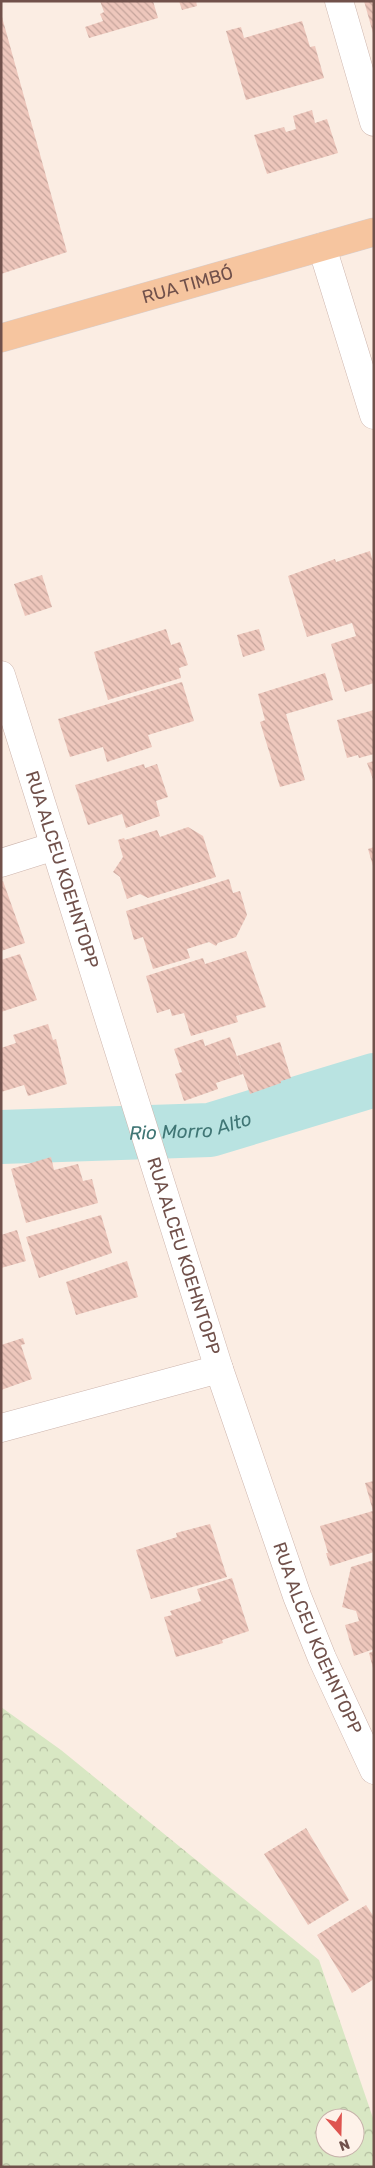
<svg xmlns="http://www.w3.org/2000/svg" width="375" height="2168" viewBox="0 0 375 2168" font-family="Rubik,sans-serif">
  <defs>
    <pattern id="forest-crowns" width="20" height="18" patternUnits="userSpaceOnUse" patternTransform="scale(1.25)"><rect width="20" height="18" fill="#d8e7c3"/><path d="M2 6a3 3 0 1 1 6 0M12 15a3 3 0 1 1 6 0" fill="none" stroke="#b4bea0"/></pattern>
    <pattern id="building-back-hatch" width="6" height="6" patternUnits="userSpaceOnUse" patternTransform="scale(1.25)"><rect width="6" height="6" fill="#eec7bc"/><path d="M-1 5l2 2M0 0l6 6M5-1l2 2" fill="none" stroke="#c5a49b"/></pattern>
  </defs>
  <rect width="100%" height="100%" fill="#fbede3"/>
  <path fill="url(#forest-crowns)" fill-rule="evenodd" d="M1,1707L61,1750L319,1960L374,2121V2167H1ZM325,2118H355V2148H325Z"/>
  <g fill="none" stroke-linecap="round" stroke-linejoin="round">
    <path stroke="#b9e3e1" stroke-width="54" id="s1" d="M1,1137L210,1130L374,1080"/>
  </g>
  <path fill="url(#building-back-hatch)" d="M100,1H153L158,18L89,38L85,27L103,21L100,14L104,12Z
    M179,1H196L197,6L182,10Z
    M364,1H374V33H373Z
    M2,17L67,252L1,274V18Z
    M302,21L310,47L315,46L324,78L246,100L226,31L241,27L244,38Z
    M312,110L315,123L327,119L338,153L267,174L254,135L284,127L286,132L296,129L293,116Z
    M370,551L374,566V683L345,692L331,644L356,636L352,623L307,637L288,576L335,559L336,562Z
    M42,575L52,607L25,616L14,584Z
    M166,629L171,645L180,642L188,665L179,668L181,678L108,700L94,652Z
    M259,629L265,650L243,657L237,635Z
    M325,673L333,700L286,714L305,780L280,787L260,722L265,720L258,694Z
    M182,682L194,721L148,735L152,747L107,762L103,747L70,757L58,719Z
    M374,710V754L359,758L358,755L347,758L337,720Z
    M374,761V782L367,763Z
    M144,764L145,768L157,764L168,797L156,801L160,816L126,828L122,814L88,825L75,785Z
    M188,827L203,836L216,877L148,898L140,894L127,899L120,877L113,872L123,857L118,840L124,838L125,840L157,830L160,837Z
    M374,847V866H373L368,849Z
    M229,879L233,893L240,891L247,915L236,937L218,943L216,946L209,942L187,949L190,958L153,969L143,937L134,940L126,911Z
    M3,881L25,943L1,951V882Z
    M246,951L266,1007L236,1016L238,1022L191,1036L184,1013L172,1016L170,1009L157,1013L146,976L203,958L205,964Z
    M20,954L37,1000L1,1012V960Z
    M48,1024L53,1040L56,1039L67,1084L28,1096L24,1085L1,1092V1048L16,1043L13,1035Z
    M230,1037L243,1074L216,1083L218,1089L184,1101L175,1074L182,1072L174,1049L203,1039L205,1046Z
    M280,1042L291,1078L281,1081V1083L250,1094L237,1056Z
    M51,1157L54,1170L78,1164L83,1181L92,1179L98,1203L26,1223L11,1169Z
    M101,1215L112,1253L39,1278L26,1237Z
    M17,1230L26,1261L1,1268V1235Z
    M127,1261L138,1297L76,1315L66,1282Z
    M23,1338L25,1344L21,1345L32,1379L1,1390V1345Z
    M374,1481V1552L330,1566L326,1553H328L320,1526L373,1511L365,1483Z
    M210,1524L227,1577L151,1599L136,1550L177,1537L176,1533Z
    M374,1560V1649L354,1656L345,1625L359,1621L356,1611L342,1607L351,1567Z
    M232,1578L249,1631L222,1640L223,1643L176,1657L164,1617L172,1615L170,1611L201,1601L197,1589Z
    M374,1651V1668H373L369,1653Z
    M306,1828L349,1900L308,1925L264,1854Z
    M366,1905L374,1917V1979L352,1993L317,1935Z"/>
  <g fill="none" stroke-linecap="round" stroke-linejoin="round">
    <defs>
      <g id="minor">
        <path d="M339,1L374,122"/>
        <path d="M322,247L374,415"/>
        <path id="s2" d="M1,675L219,1369L297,1596L322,1658L374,1770"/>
        <path d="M1,863L55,846"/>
        <path d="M1,1428L219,1369"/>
      </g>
      <g id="major">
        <path id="s3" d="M1,338L374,232"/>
      </g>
    </defs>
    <use href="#minor" stroke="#cdb5ad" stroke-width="29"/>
    <use href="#major" stroke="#d7cecd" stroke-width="29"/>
    <use href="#minor" stroke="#fff" stroke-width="28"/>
    <use href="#major" stroke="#f6c59f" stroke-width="28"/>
  </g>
  <g text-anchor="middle" stroke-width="4" stroke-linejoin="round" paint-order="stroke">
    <g font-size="18" fill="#71514b" stroke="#fef2e9">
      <text dy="6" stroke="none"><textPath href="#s3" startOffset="194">RUA TIMBÓ</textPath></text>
      <text dy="6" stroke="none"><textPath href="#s2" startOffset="204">RUA ALCEU KOEHNTOPP</textPath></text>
      <text dy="6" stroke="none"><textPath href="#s2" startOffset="609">RUA ALCEU KOEHNTOPP</textPath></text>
      <text dy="6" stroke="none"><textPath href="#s2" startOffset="1014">RUA ALCEU KOEHNTOPP</textPath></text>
    </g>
    <g font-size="19" font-style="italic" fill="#407675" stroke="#fef2e9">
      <text dy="7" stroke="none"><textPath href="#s1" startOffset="190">Rio Morro Alto</textPath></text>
    </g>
  </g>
  <rect width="375" height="2168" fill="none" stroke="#71514b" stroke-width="5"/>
  <g transform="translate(340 2133) rotate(160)"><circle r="24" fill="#fef2e9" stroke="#c6b2aa"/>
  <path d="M0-4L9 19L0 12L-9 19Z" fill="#de544f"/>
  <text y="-8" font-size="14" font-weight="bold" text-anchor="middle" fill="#71514b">N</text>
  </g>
</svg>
